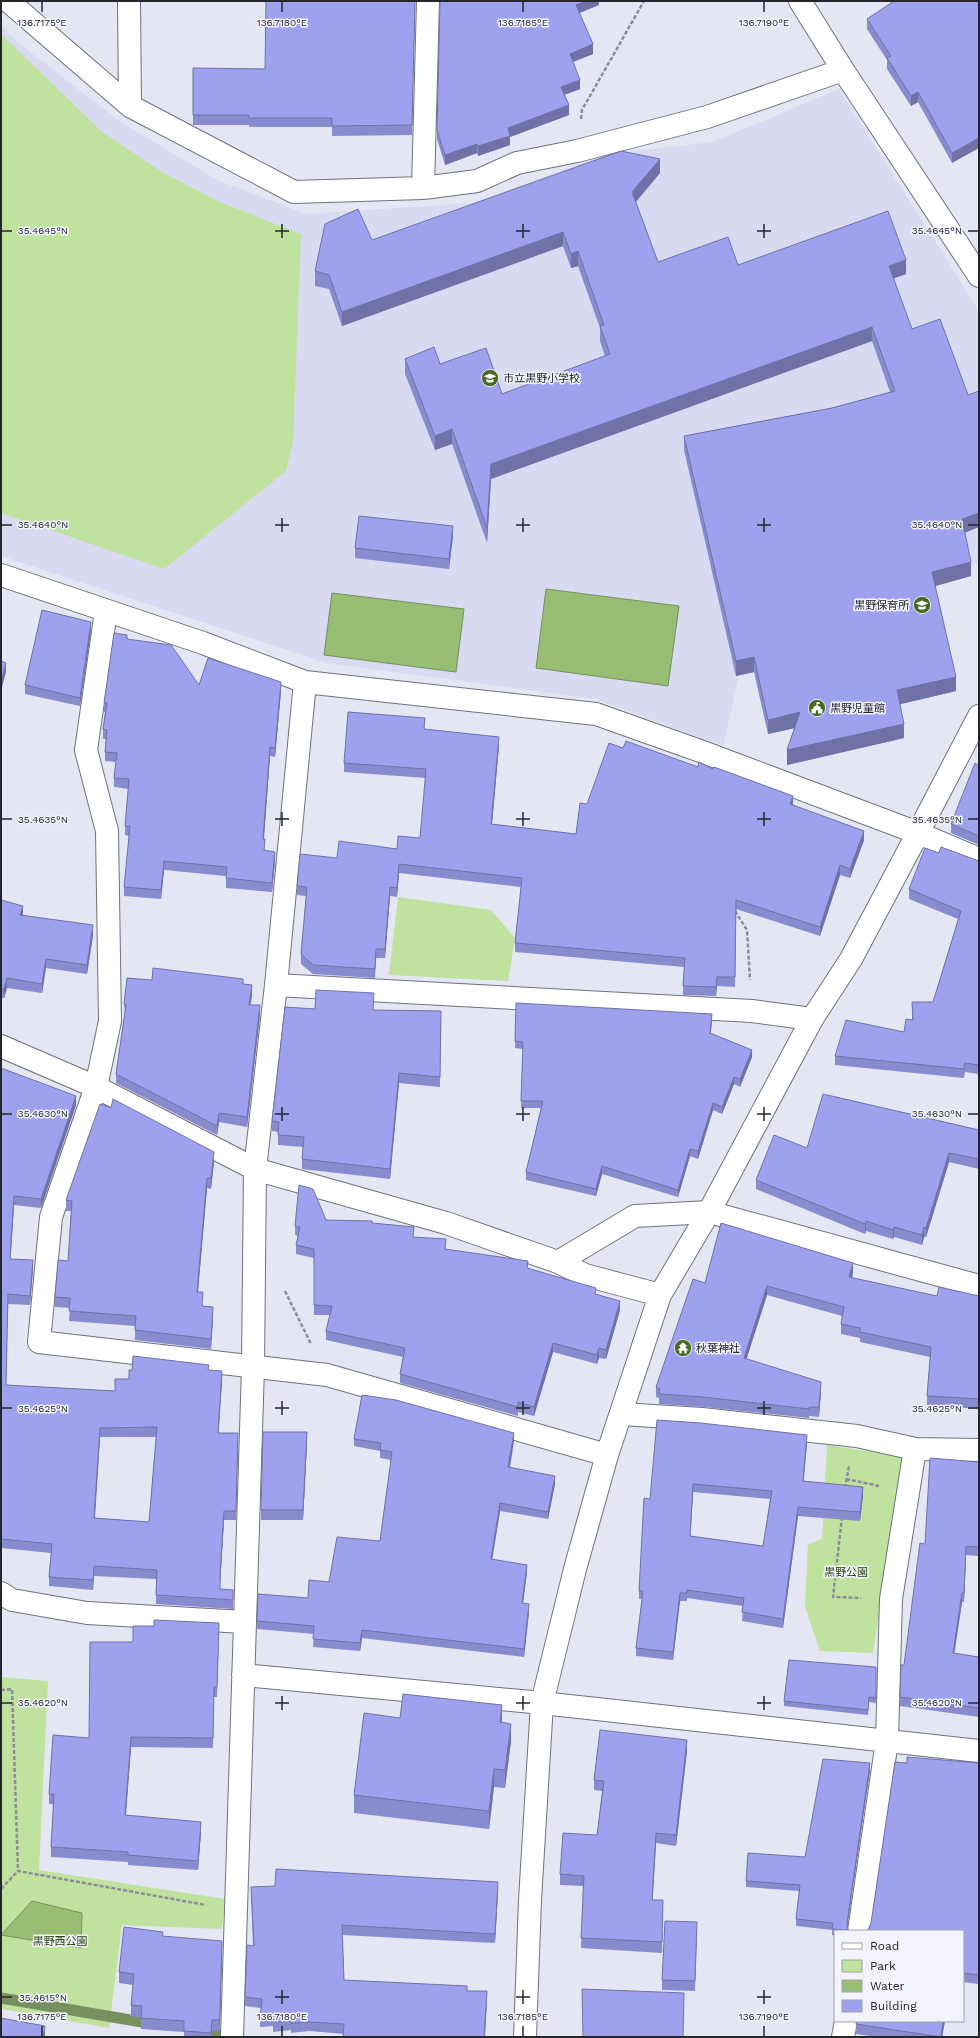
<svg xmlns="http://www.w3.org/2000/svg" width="980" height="2038" viewBox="0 0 980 2038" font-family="'Work Sans','Noto Sans JP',sans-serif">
  <rect width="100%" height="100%" fill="#e4e6f4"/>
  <path fill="#d7daf0" d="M1,25L17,42L121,122L217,180L306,214L472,203L607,154L713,142L839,89L979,311V564L877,589L836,444L690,477L738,680L723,746L595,699L327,663L1,556Z"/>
  <path fill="#bfe29f" d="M1,34L102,132L162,172L220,202L301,234L293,442L286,471L164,569L1,513Z
    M398,897L491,910L515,938L508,981L389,975Z
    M827,1445L904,1457L873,1653L820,1651L805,1607L808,1544L822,1539Z
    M1,1677L48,1681L39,1870L225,1899L222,1929L122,1925L109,2028L1,2009Z"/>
  <path fill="#98be74" stroke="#76905e" d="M546,589L679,606L668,686L536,668Z
    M332,593L464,609L456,672L324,655Z
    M32,1901L82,1913L81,1948L1,1935Z"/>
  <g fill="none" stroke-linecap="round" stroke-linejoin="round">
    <path stroke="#76905e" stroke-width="11" d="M1,1998L154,2024
      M199,2031L222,2035"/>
    <defs>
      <path id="minor" d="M8,1L130,106L294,192L423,188L477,181L517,163L577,151L707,117L843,70
        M129,1L130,106
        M800,1L843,70L979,276
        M423,188L428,1
        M1,575L203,643L305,682L596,714L703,752L918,833L979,859
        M106,611L86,750L107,831L110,1021L96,1087L51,1217L39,1342L327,1375L607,1455
        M918,833L979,716
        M276,985L752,1011L812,1019
        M1,1046L96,1087L255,1169L446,1223L558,1262L585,1275L660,1295
        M558,1262L635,1216L709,1212L979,1286
        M621,1414L702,1419L857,1436L915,1449L979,1450
        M1,1593L12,1600L87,1613L244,1622
        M243,1675L542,1703L979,1751
        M859,1931L887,1741L891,1599L915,1449
        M232,2037L253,1367L255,1169L276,985L305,682
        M843,2037L846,2021"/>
      <path id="tertiary" d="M525,2037L530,1900L542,1703L575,1569L607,1455L660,1295L709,1212L812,1019L851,959L918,833"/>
    </defs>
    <use href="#minor" stroke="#6f717e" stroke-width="24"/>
    <use href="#tertiary" stroke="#6f717e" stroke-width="24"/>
    <path stroke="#8c8d97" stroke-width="2.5" stroke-dasharray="4 2" stroke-linecap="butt" d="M581,119L582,110L644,1
      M735,911L747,930L750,980
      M285,1291L311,1344
      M846,1479L879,1486
      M845,1488L849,1466
      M842,1517L833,1597L861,1598
      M1,1690L12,1689L18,1871L206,1905
      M1,1889L18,1871"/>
    <use href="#minor" stroke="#fff" stroke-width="22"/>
    <use href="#tertiary" stroke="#fff" stroke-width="22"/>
  </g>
  <path fill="#888bcd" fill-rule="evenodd" d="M415,1L412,135L332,136V127H249V125H193V68L265,69Z
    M440,1H599V5L580,13L593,54L573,62L580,89L564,95L569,115L510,137V145L478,156L477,153L445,165L437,139Z
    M979,1L952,163L918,102L911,106L887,69V60L867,29V19Z
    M660,173L636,202L658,262L738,265L906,274L894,278L965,533L971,576L935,586L956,691L900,704L904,738L787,765L794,728L768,734L754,672L736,676L684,450V436L832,408L890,392L872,341L491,479L487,543L452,444L435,450L405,374V359L440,364L502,394L605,356L600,341V328L578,266L571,268L563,246L342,326L329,289L315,286V271L372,240Z
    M453,536L449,569L355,558V548Z
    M91,631L80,706L25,694V685Z
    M127,639L199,685L281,691L275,757L270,756L264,839V850L275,861L272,892L226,888V876L164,870L161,899L124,896V887L129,836L125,835V826L129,789L114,787V778L116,762L105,761V752L106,739H103V729L105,712H104V703Z
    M425,729L499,746L492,824L576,834L587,804L793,805L864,840L850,878L840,875L820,936L736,909L735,987L717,986L716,996L683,995L684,967L515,952V943L521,887L399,873L397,897L390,896L385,958H376L375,978L313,974L301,964V954L306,896L297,895V886L337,858L397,849L420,838L426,778L344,772V763Z
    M979,763V845L951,833V824Z
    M939,853L979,861V1074L965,1072L964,1078L835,1065V1056L904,1032L912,1020V1002H933L958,919L909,899V889Z
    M1,900L23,915L93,935L87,974L46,968L42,993L7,988L4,998H1Z
    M152,980L243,984L252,995L250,1005L260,1015L247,1127L219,1122L217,1135L116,1083V1074L125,1014L124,1004Z
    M315,1009L441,1011L440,1087L399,1083L390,1179L302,1169V1159L303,1147L278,1145V1132L272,1131V1121Z
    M712,1021L710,1034L752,1057L740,1087L734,1084L722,1114L713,1110L698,1159L690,1156L678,1197L602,1174L596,1196L526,1180V1172L541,1108H521L523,1049L515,1048V1041Z
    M1,1068L76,1105L41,1208L14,1205L10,1259L33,1269L30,1305L8,1304L6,1385L115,1391L129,1379L209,1370L222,1380L218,1433L238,1442L236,1520H224L220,1585V1589L233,1590V1609L156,1604V1579L94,1576L93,1590L49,1586V1577L51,1553L1,1548ZM100,1437H156L149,1522L95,1518Z
    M979,1130V1169L949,1162L926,1237H924L922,1245L894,1237L893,1239L866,1231L865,1234L756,1189V1180L807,1148Z
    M214,1162L211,1189L207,1188L198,1292L203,1306L213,1317L211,1349L135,1340V1326L69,1321L70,1308L55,1307V1297L68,1261L71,1211H66V1200Z
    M326,1220L372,1223L414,1237L446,1249L528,1268L596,1295L620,1310L606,1359L599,1358L597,1364L553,1352L534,1416L518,1412V1416L400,1383V1374L403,1357L326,1340V1331L330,1315H314V1258L296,1254V1245L298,1236L295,1235V1226Z
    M853,1273L852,1278L937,1296H979V1409L927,1405V1396L930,1357L860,1342V1338L841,1334V1324L842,1316L767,1295L746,1359L821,1391L819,1417L809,1416V1418L703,1407L659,1404V1398L656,1397V1387L705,1283Z
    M354,1439L514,1441L510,1468L555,1484L548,1519L500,1511L492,1559L527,1572L523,1603L529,1612L524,1657L362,1638L360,1651L313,1647L314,1634L257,1629L258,1594L308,1598L329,1582L380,1541L391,1460L380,1458V1451L354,1446Z
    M307,1442L303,1520H261V1510Z
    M807,1443L803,1481L863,1495L860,1521L798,1516L783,1628L742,1621L743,1606L687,1598V1601H680L673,1660L636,1656V1648L642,1599H639V1591L650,1499ZM693,1492L770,1499L763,1546L690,1536Z
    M979,1462V1556L966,1555L964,1602H962L954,1653L979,1657V1717L900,1706V1697L904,1665L925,1544Z
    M219,1633L217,1697H214L213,1748L131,1747L126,1815L201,1832L198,1870L128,1865V1862L51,1857V1847L54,1804H49V1794L89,1738L133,1642Z
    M876,1667V1703L869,1702L868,1715L784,1706V1701Z
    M400,1718L502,1722L511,1741L505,1788L494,1787L489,1829L354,1813V1795Z
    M687,1751L676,1846L656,1843L652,1900L663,1911L662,1953L581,1948L583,1886L560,1885V1874L597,1835L602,1791L594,1790V1780Z
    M907,1763H979V1984L963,1982V1931H868L871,1923Z
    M870,1770L847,1925L848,1931H835V1936L832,1935V1930L796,1926V1919L799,1891L746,1887V1881L805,1857Z
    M251,1887L498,1891L495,1943L342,1935L344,1980L467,1991L487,2001L344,2034L309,2031L291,2033V2030L273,2032V2026L260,2027L261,2008L245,2006V1997L253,1946Z
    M697,1932L695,1991L662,1990V1980Z
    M163,1936L222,1953L220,2023L219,2031H212V2037H184V2032L141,2029V2018L131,2016V2005L133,1985L119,1983V1972Z
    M857,2021H945L942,2037H877L856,2034Z"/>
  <path fill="#6f71a7" d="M586,1H599V5L576,14V5Z
    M593,44V54L570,63V54Z
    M580,80V89L561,96V87Z
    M918,92V102L911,106V96Z
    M569,105V115L510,137V145L478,156V146L508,128Z
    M979,138V148L952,163V153Z
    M477,144V153L445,165V155Z
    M660,159V173L632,206V192Z
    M563,232V246L342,326V312Z
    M578,251V266L571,268V254Z
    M906,260V274L889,280V266Z
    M872,327V341L491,479L487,543V528L491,464Z
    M452,429V444L435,450V436Z
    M979,513V527L962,534V519Z
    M453,526V536L449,569V559Z
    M971,562V576L932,587V572Z
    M91,622V631L80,706V698Z
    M754,657V672L736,676V661Z
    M6,663V672L1,691V682Z
    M956,677V691L897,705V690Z
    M281,682V691L275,757V748Z
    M800,712V727L768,734V720Z
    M904,724V738L787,765V750Z
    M499,737V746L491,834V824Z
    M270,747V756L263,848V839Z
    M793,796V805L790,804Z
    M864,831V840L850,878V869Z
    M275,852V861L272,892V883Z
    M164,861V870L161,899V890Z
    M399,864V873L397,897V888Z
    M840,865V875L820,936V927Z
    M390,887V896L385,958V949Z
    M23,906V915H20Z
    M93,925V935L87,974V965Z
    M46,959V968L42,993V984Z
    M717,977V986L716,996V987Z
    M7,978V988L4,998V989Z
    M252,985V995L249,1015V1005Z
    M260,1005V1015L247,1127V1117Z
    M712,1014V1021L710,1041V1033Z
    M752,1050V1057L740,1087V1079Z
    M399,1073V1083L390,1179V1169Z
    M734,1077V1084L722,1114V1107Z
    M76,1096V1105L41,1208V1199Z
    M713,1103V1110L698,1159V1151Z
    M219,1113V1122L217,1135V1126Z
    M690,1149V1156L678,1197V1190Z
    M214,1152V1162L211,1189V1178Z
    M949,1153V1162L926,1237V1228Z
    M602,1166V1174L596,1196V1189Z
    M207,1178V1188L197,1302V1292Z
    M14,1196V1205L10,1268V1259Z
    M866,1221V1231L865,1234V1224Z
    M894,1227V1237L893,1239V1230Z
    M924,1227V1237L922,1245V1235Z
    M33,1260V1269L30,1305V1296Z
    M853,1263V1273L849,1287V1277Z
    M767,1286V1295L744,1367V1358Z
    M620,1301V1310L606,1359V1350Z
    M213,1307V1317L211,1349V1339Z
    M553,1343V1352L534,1416V1407Z
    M599,1348V1358L597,1364V1355Z
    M222,1371V1380L218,1442V1433Z
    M821,1382V1391L819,1417V1407Z
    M100,1428V1437L94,1528V1518Z
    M307,1432V1442L303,1520V1510Z
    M514,1433V1441L508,1475V1467Z
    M807,1435V1443L803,1489V1481Z
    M555,1476V1484L548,1519V1512Z
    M693,1484V1492L690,1544V1536Z
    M863,1487V1495L860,1521V1512Z
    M500,1503V1511L491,1567V1559Z
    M798,1507V1516L783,1628V1619Z
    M224,1511V1520L220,1585V1576Z
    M966,1546V1555L964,1602V1593Z
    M527,1565V1572L522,1611V1603Z
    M94,1566V1576L93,1590V1580Z
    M680,1593V1601L673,1660V1652Z
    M962,1593V1602L953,1663V1653Z
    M529,1604V1612L524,1657V1649Z
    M362,1630V1638L360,1651V1643Z
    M502,1705V1723L500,1722Z
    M511,1724V1741L505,1788V1770Z
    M131,1737V1747L125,1825V1815Z
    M687,1740V1751L676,1846V1835Z
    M870,1763V1770L847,1929V1923Z
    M494,1769V1787L489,1829V1811Z
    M201,1822V1832L198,1870V1861Z
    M656,1833V1843L652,1911V1900Z
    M498,1882V1891L495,1943V1934Z
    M222,1941L220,2023L219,2031V2020Z
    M487,1991V2001L485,2037H484Z
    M212,2020V2037H211Z
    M943,2021H945L942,2037H941Z
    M45,2026V2037H43Z"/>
  <path fill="#9ea2ee" stroke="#6f71a7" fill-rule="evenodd" d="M266,1H415L412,125L332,126V118H249V115H193V68L265,69Z
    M440,1H586L576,5L593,44L570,54L580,80L561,87L569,105L508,128L510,136L478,146L477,144L445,155L437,130Z
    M894,1H979V138L952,153L918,92L911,96L887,58L891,56L867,19Z
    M621,151L660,159L632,192L658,262L728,237L738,265L888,211L906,260L889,266L912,329L940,319L968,395L979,391V513L962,519L971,562L932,572L956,677L897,690L904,724L787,750L800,712L768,720L754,657L736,661L684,436L832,408L895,391L872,327L491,464L487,528L452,429L435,436L405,359L434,347L440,364L486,348L502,394L610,354L600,326L604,325L578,251L571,254L563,232L342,312L329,275L315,271L325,224L358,209L372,240Z
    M359,516L453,526L449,559L355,548Z
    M42,610L91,622L80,698L25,685Z
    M114,633L127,635V639L171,645L199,685L208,658L281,682L275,748L270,747L263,839H265L264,850L275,852L272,883L226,878L227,867L164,861L161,890L124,887L130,826H125L129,779L114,778L117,753L105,752L107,730L103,729L107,703H104Z
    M1,661L6,663L1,682Z
    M348,712L425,718L424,729L499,737L491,824L576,834L580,803L587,804L609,743L623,748L626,741L698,767L699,762L713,769L714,767L793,796L790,804L864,831L850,869L840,865L820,927L736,900L735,977H717L716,987L683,986L685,958L515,943L522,878L399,864L397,888L390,887L385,949H376L375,969L313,965L301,954L307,887L297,886L300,854L337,858L339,841L397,849L398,836L420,838L426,769L344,763Z
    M975,763L978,765L979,763V836L951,824Z
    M941,847L979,861V1065L965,1063L964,1069L835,1056L846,1020L904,1032L906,1019L913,1020L912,1002H933L961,911L909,889L925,848L939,853Z
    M1,900L23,906L20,915L93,925L87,965L46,959L42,984L7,978L4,989L1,988Z
    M153,968L243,979V984L252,985L249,1005H260L247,1117L219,1113L217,1126L116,1074L126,1005L124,1004L127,978L152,980Z
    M316,990L374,993L373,1010L441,1011L440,1077L399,1073L390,1169L302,1159L304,1137L278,1135L279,1122L272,1121L285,1007L315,1009Z
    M516,1003L712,1014L710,1033L752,1050L740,1079L734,1077L722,1107L713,1103L698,1151L690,1149L678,1190L602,1166L596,1189L526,1172L543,1101H521L523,1042L515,1041Z
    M1,1068L76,1096L41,1199L14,1196L10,1259L33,1260L30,1296L8,1294L6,1385L115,1391V1379H129V1370H132L133,1356L209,1365L208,1370L222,1371L218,1433H238L236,1511H224L220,1576V1589L233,1590V1600L156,1595L157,1570L94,1566L93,1580L49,1577L52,1544L1,1539ZM157,1427L149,1522L94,1518L100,1428Z
    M823,1094L979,1130V1159L949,1153L926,1228L924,1227L922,1235L894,1227L893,1230L866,1221L865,1224L756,1180L774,1135L807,1148Z
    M113,1099L214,1152L211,1178H207L197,1292H203L202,1306L213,1307L211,1339L135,1330L136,1316L69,1311L70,1298L55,1297L58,1260L68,1261L72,1201L66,1200L100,1104L111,1108Z
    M299,1185L313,1189L326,1220L372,1221V1223L414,1227L413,1237L446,1239L445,1249L528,1261L527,1268L596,1288L595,1294L620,1301L606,1350L599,1348L597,1355L553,1343L534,1407L518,1402V1407L400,1374L405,1348L326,1331L332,1306L314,1305V1249L296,1245L300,1227L295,1226Z
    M721,1223L853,1263L849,1277L937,1296L939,1287L979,1296V1399L927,1396L931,1347L860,1332V1328L841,1324L844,1307L767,1286L744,1358L821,1382L819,1407H809V1409L703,1397L659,1394L660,1389L656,1387L693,1279L705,1283Z
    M362,1395L396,1400L514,1433L508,1467L555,1476L548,1512L500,1503L491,1559L527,1565L522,1603L529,1604L524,1649L362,1630L360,1643L313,1639L314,1626L257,1621L258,1594L308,1598L309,1580L329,1582L337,1537L380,1541L392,1452L380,1450L381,1443L354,1439Z
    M657,1420L701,1423L807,1435L803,1481L863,1487L860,1512L798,1507L783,1619L742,1612L744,1598L687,1590V1593H680L673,1652L636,1648L643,1591H639L644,1498L650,1499ZM693,1484L772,1491L763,1546L690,1536Z
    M263,1432H307L303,1510H261Z
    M930,1458L979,1462V1547L966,1546L964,1593H962L953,1653L979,1657V1708L900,1697L901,1665H904L920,1543L925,1544Z
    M154,1620L219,1623L217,1687H214L213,1738L131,1737L125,1815L201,1822L198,1861L128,1855V1852L51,1847L54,1794H49L53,1735L89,1738L90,1642H133V1626H154Z
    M789,1660L876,1667V1698L869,1697L868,1710L784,1701Z
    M403,1694L502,1705L500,1722L511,1724L505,1770L494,1769L489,1811L354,1795L364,1713L400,1718Z
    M600,1730L687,1740L676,1835L656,1833L652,1900H663L662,1942L581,1938L584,1876L560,1874L563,1833L597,1835L604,1781L594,1780Z
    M907,1757L979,1763V1975L963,1973V1931H875L868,1930L871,1923L895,1762L907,1763Z
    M823,1759L870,1763L847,1923L848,1930L832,1929L833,1923L796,1919L800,1885L746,1881L748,1853L805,1857Z
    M276,1869L498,1882L495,1934L342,1925L344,1980L467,1986V1991H487L484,2037H343L344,2024L309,2022L291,2023V2021L273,2022V2016L260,2018L262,1999L245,1997L247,1945L254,1946L251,1887L275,1886Z
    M665,1921L697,1922L695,1981L662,1980Z
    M124,1927L163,1932L162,1936L222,1941L220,2012L219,2020H212L211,2033L184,2031V2021L141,2018L142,2006L131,2005L134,1974L119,1972Z
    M582,1989L684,1993L683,2037H583Z
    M1,2018L45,2026L43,2037H1Z
    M857,2021H943L941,2037L856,2024Z"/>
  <path fill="none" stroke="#25262b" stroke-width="1.5" d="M42,2V12M282,2V12M523,2V12M764,2V12M282,224V238M523,224V238M764,224V238M2,231H12M275,231H289M516,231H530M757,231H771M968,231H978M282,518V532M523,518V532M764,518V532M2,525H12M275,525H289M516,525H530M757,525H771M968,525H978M282,812V826M523,812V826M764,812V826M2,819H12M275,819H289M516,819H530M757,819H771M968,819H978M282,1107V1121M523,1107V1121M764,1107V1121M2,1114H12M275,1114H289M516,1114H530M757,1114H771M968,1114H978M282,1401V1415M523,1401V1415M764,1401V1415M2,1408H12M275,1408H289M516,1408H530M757,1408H771M968,1408H978M282,1696V1710M523,1696V1710M764,1696V1710M2,1703H12M275,1703H289M516,1703H530M757,1703H771M968,1703H978M282,1990V2004M523,1990V2004M764,1990V2004M2,1997H12M275,1997H289M516,1997H530M757,1997H771M42,2026V2036M282,2026V2036M523,2026V2036M764,2026V2036"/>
  <defs>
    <symbol id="school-disc" viewBox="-11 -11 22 22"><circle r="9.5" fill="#476920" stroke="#f2f3fc"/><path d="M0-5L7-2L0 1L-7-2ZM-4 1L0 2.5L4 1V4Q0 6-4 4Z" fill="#fff"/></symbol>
    <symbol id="civic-disc" viewBox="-11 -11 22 22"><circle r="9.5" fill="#476920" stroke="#f2f3fc"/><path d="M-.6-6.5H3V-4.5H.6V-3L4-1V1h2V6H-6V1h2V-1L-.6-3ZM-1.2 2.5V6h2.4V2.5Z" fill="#fff"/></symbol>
    <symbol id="temple-disc" viewBox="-11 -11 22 22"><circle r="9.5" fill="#476920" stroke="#f2f3fc"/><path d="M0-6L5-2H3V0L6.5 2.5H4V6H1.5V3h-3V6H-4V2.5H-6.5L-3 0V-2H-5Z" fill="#fff"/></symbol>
  </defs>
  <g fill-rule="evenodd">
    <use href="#school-disc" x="480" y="368" width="20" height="20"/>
    <use href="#school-disc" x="912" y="595" width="20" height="20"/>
    <use href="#civic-disc" x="807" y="698" width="20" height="20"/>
    <use href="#temple-disc" x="673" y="1338" width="20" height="20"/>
  </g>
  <g text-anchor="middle" stroke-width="3" stroke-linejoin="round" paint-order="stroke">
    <g font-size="11" fill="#25262b" stroke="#f2f3fc" text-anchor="start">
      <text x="503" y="382">市立黒野小学校</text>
      <text x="909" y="609" text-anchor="end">黒野保育所</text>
      <text x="830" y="712">黒野児童館</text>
      <text x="696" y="1352">秋葉神社</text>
    </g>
    <g font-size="11" fill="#28400a" stroke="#f2f3fc">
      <text x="846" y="1576">黒野公園</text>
      <text x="60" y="1945">黒野西公園</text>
    </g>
  </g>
  <g font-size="10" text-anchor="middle" fill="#25262b" stroke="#f2f3fc" stroke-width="3" stroke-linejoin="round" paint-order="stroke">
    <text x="42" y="26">136.7175°E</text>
    <text x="282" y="26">136.7180°E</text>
    <text x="523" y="26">136.7185°E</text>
    <text x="764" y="26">136.7190°E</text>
    <text x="43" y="234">35.4645°N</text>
    <text x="937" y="234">35.4645°N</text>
    <text x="43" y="528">35.4640°N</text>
    <text x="937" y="528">35.4640°N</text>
    <text x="43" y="823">35.4635°N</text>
    <text x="937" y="823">35.4635°N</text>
    <text x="43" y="1117">35.4630°N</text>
    <text x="937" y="1117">35.4630°N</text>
    <text x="43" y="1412">35.4625°N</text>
    <text x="937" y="1412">35.4625°N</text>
    <text x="43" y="1706">35.4620°N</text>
    <text x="937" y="1706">35.4620°N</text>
    <text x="43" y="2001">35.4615°N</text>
    <text x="42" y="2020">136.7175°E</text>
    <text x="282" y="2020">136.7180°E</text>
    <text x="523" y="2020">136.7185°E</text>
    <text x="764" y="2020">136.7190°E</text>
  </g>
  <rect width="980" height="2038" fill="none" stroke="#25262b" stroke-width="4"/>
  <rect x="834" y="1930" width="130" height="92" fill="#f2f3fc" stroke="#a0a1a8"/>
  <rect x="842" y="1943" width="20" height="6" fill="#ffffff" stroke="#a0a1a8"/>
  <text x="870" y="1950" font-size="12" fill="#25262b">Road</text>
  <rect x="842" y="1960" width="20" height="12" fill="#bfe29f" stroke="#a0a1a8"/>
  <text x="870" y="1970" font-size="12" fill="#25262b">Park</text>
  <rect x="842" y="1980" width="20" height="12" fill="#98be74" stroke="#a0a1a8"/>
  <text x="870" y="1990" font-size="12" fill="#25262b">Water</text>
  <rect x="842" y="2000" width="20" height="12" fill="#9ea2ee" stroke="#a0a1a8"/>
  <text x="870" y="2010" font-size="12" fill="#25262b">Building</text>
</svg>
